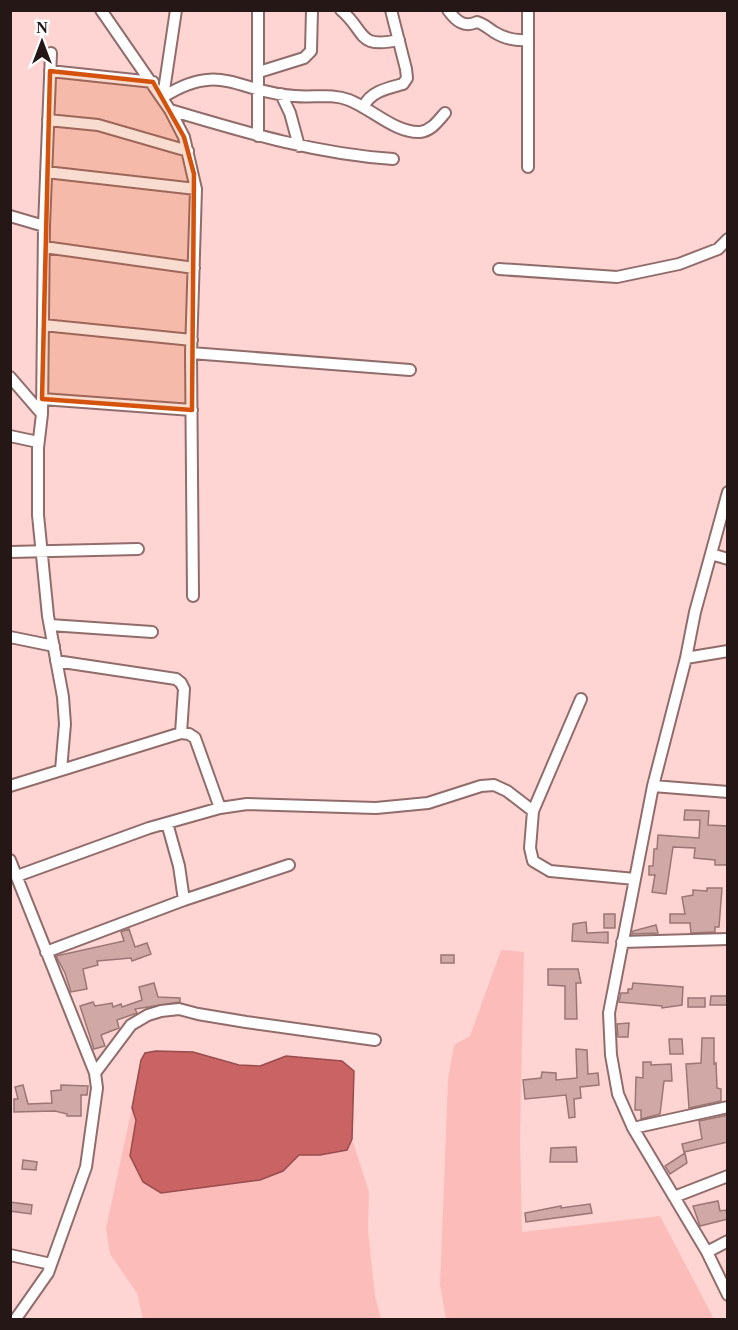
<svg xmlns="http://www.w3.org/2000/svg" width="738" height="1330" viewBox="0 0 738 1330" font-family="Georgia,serif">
  <rect width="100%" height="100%" fill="#fed5d3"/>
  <path fill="#fcbcb9" d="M501,950L524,952L520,1138L522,1232L660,1216L714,1319H446L440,1285L448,1080L454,1045L470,1036Z
    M132,1108L136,1120L130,1156L283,1171L299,1155H320L347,1150L352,1139L369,1192L368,1230L375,1296L381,1319H143L137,1293L110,1254L106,1228Z"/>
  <path fill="#c96364" stroke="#984c4d" stroke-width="1.5" d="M156,1051L193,1052L239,1065L260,1066L286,1056L342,1061L354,1071L352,1139L347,1150L320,1155H299L283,1171L260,1180L161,1193L143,1182L130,1156L136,1120L132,1108L141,1060L145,1053Z"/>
  <path fill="#d0a9a7" stroke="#9a7674" stroke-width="1.5" d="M685,810L709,811L708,825L728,826V865H715V860L694,858L695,848L673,847L666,894L652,892L655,875H649V866H653L654,849H657L658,835L699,838L700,820H684Z
    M707,888H722L719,927H715V932L691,933L690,923H670V914H685L682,897L693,895V890L707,891Z
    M604,914H615V928H604Z
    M586,922L587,933L608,932V943L572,941L573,924Z
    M656,925L658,933L632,934L633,931Z
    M129,929L135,947L147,943L151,954L132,961L131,958L97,961L98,965L83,969L87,989L71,992L65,973L56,956L124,941L121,932Z
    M441,955H454V963H441Z
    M548,969H578L581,983H576L577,1019H565V986L548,985Z
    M154,983L158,997L180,998V1002L135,1009L137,1013L117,1020L119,1028L101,1035L105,1046L94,1049L80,1006L93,1002L95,1006L112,1003L113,1007L121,1004L122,1007L142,1000L139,987Z
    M633,983L683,987L682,1005L662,1008V1006L619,1002L621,993H628V989H632Z
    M711,996H728V1005H710Z
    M688,998H705V1007H688Z
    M629,1023L628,1037H618L617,1024Z
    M702,1038H714V1064L716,1063L717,1088L721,1089V1101L689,1108L686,1064L701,1063Z
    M669,1039H682L683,1054H670Z
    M576,1049L587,1050L588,1074L598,1073L599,1085L580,1087L581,1098L574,1099L575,1117L569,1118L566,1095L525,1099L523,1080L541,1078L542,1072L556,1073V1080L577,1078Z
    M643,1062H651V1065L671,1064L672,1081H664L660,1114L641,1119V1110H635L636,1077L643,1078Z
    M23,1085L28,1104L52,1103L51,1091L61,1090V1085L88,1086L87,1095H81V1116H67V1114L55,1111L14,1112V1099H18L15,1087Z
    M728,1115V1142L684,1152L682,1144L702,1139L699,1121Z
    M576,1147L577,1162H550L551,1148Z
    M685,1153L687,1163L670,1174L665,1166Z
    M23,1160L37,1162L36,1170L22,1169Z
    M718,1201L720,1211L726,1210L728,1219L700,1226L693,1206Z
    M10,1202L32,1205L31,1214L10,1211Z
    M590,1204L592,1213L526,1222L525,1213L561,1206V1208Z"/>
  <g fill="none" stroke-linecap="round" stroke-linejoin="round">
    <defs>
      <path id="minor" d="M101,10L170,110L184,137L196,189L191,353L193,596
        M258,10V136
        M341,10C367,32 356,49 399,40
        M448,10C456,21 464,28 477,22C484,24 488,28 494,32C505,39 515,41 528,40
        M51,53L44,226L42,414L38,448V515L48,616L63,697L65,724L61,770
        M50,71L153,82
        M259,72L304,58L311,51L312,10
        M281,94L290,113L299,146
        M163,97C221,60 238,93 295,96C314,98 331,93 349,100C372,109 395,133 420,132C431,131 438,121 445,113
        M163,97L176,10
        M364,106C371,91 389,88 403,84L407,78L406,69L391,10
        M170,110C244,132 316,154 393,159
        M48,120L98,125L188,151
        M528,167V10
        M46,172L196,189
        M10,216L44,226
        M44,247L194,268
        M499,269L617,277L679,264L718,249L728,239
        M43,325L192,340
        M191,353L410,370
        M10,377L42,414
        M42,399L192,410
        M10,436L38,442
        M728,492L695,612L686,658L653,786L609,1013L611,1055L618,1094L633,1128L707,1252L728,1295
        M10,552L138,549
        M711,554L728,559
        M50,625L152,632
        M10,637L54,646
        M686,658L728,651
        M56,661L176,679L181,683L184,689L181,733
        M581,699L533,811L530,848L533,861L550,871L635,879
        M10,786L181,733L189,734L195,738L220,808
        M653,786L728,792
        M167,823L179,866L184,900
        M10,860L95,1073L97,1088L86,1167L48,1273L15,1320
        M17,876L149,828L220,808L247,804L376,808L428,803L481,786L494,785L507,791L533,811
        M622,942L728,939
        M46,952L184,900L289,865
        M95,1073L131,1025L148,1015L161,1011L179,1009L198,1014L246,1022L375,1040
        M633,1128L728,1107
        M674,1197L728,1176
        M707,1252L728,1241
        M10,1255L51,1264"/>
    </defs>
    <use href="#minor" stroke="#906c6b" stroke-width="14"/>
    <use href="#minor" stroke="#fff" stroke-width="10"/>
  </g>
  <path fill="#d5520d" fill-opacity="0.2" stroke="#d5520d" stroke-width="4.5" stroke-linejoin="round" d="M50,71L153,82L184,137L194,174L192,410L42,399Z"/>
  <rect width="738" height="1330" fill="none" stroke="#261717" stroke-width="24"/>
  <g transform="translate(42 42)" stroke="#ffffff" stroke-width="4.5" paint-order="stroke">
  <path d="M0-4.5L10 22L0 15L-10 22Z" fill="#261717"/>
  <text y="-9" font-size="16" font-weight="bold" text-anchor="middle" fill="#261717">N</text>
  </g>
</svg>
